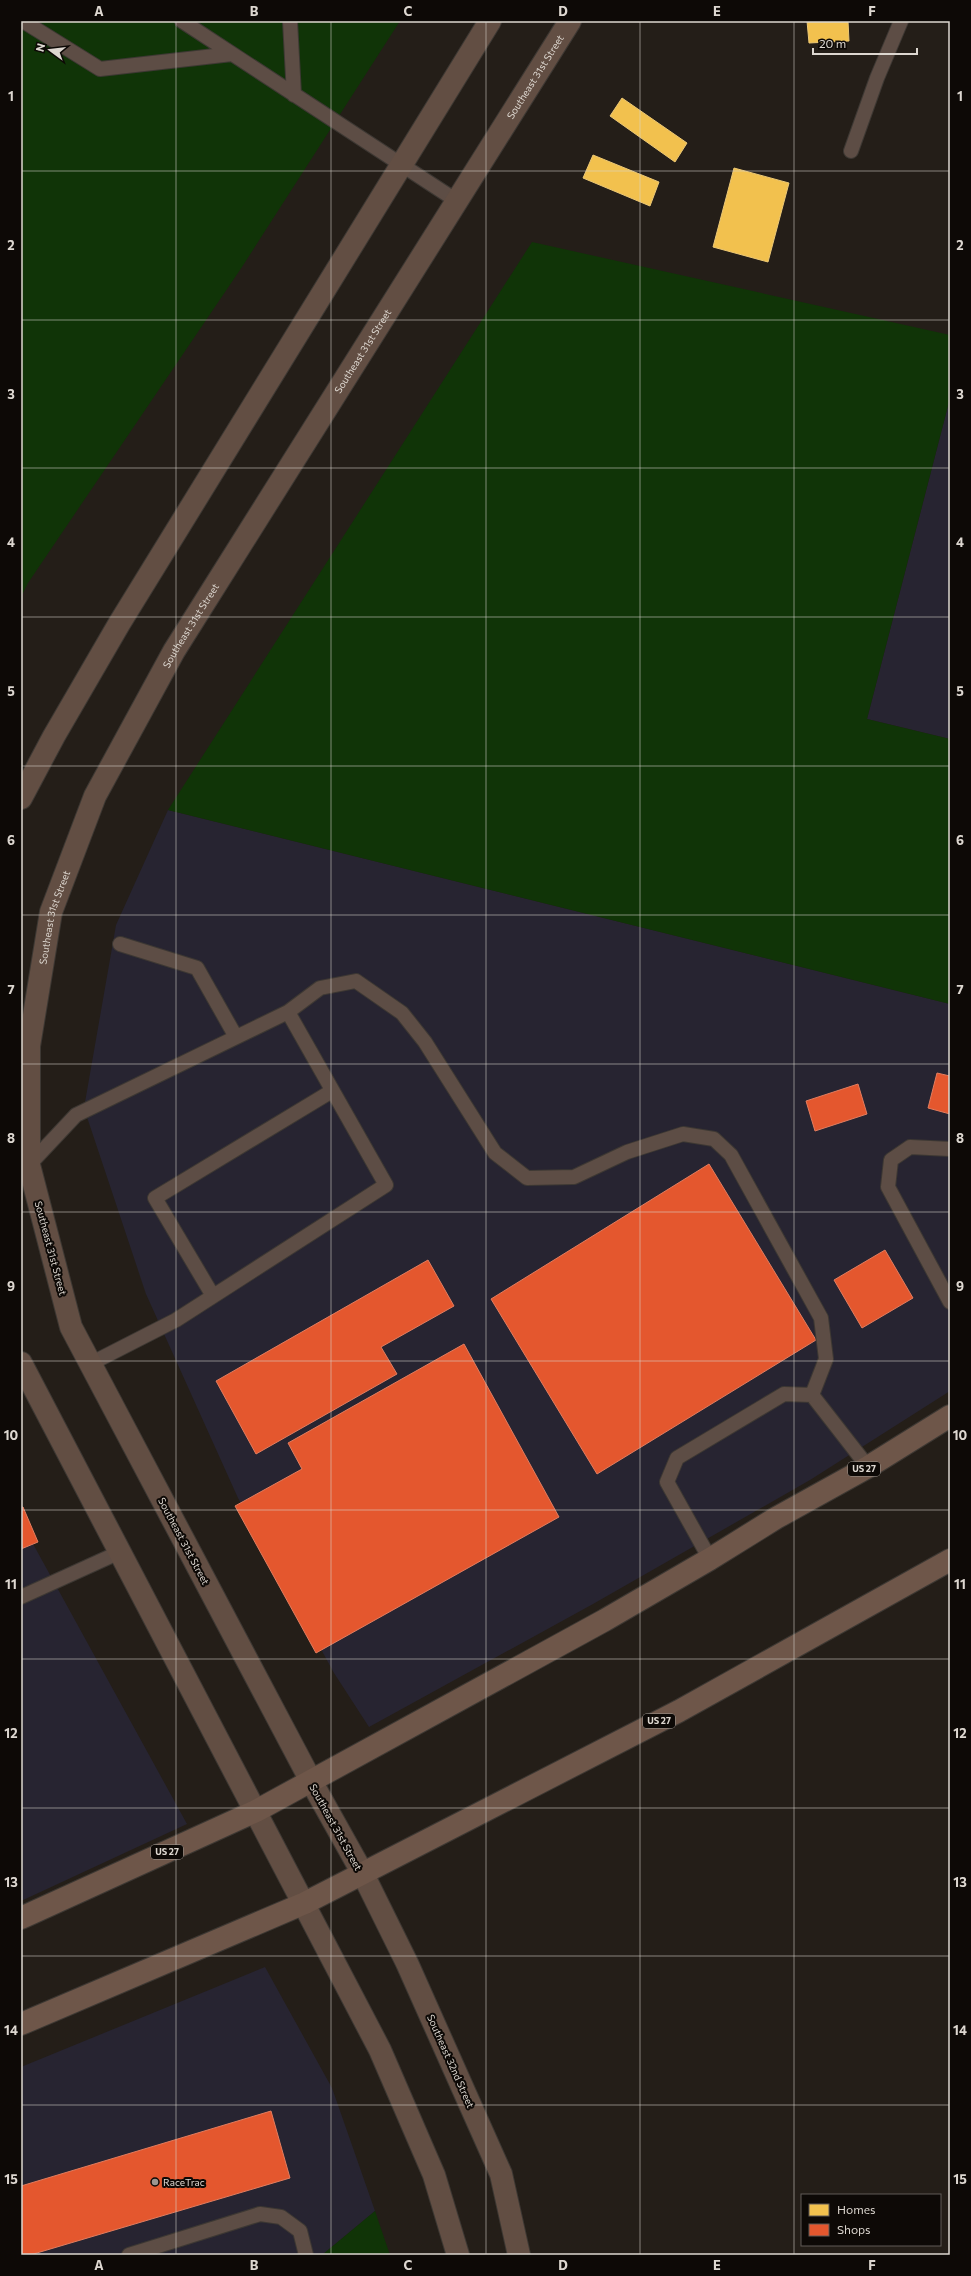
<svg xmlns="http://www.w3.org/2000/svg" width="971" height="2276" viewBox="0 0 971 2276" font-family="Commissioner,sans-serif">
  <rect width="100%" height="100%" fill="#241e18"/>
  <path fill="#272431" d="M950,398V739L867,719Z
    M168,810L950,1004V1391L810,1480L593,1604L369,1727L334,1673L238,1498L146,1294L84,1108L116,925Z
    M21,1522L187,1824L21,1901Z
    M265,1967L332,2088L375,2211L322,2255H21V2067Z"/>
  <path fill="#103407" d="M21,21H400L242,267L28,583L21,597Z
    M532,242L950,335V398L867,719L950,739V1004L168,810Z
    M375,2211L390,2255H322Z"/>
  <path fill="#f2c14e" stroke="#ecc875" d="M807,21H848L849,41L809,43Z
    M622,98L687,143L675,162L610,116Z
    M593,155L659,182L650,206L583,178Z
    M734,168L789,183L768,262L713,247Z"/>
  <path fill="#e4572e" stroke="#e27d5f" d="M937,1073L950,1076V1114L928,1108Z
    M858,1084L867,1114L815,1131L806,1101Z
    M709,1164L816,1340L597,1474L491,1299Z
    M885,1250L913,1298L862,1328L834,1280Z
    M428,1260L454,1306L381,1347L397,1374L256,1454L216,1381Z
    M464,1344L559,1517L316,1653L235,1506L302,1469L288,1443Z
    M21,1507H23L38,1542L21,1549Z
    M271,2111L290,2178L30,2255H21V2186Z"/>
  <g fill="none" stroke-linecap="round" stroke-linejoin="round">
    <defs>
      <path id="service" d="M23,21L100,69L232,54
        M182,21L457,201
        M290,21L294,95
        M851,151L877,78L901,21
        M120,944L197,968L236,1037
        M288,1012L320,988L356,981L402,1013L425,1042L495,1153L527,1178L574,1177L627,1152L683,1134L714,1139L731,1155L821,1318L826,1359L812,1395
        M950,1149L910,1147L891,1160L888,1187L950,1302
        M29,1165L76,1115L288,1012L386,1185L176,1320L90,1364
        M213,1296L155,1198L332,1091
        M710,1559L667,1482L677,1458L784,1394L812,1395L868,1467
        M21,1597L120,1552
        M129,2255L260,2214L281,2217L300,2231L306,2255"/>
      <g id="secondary">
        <path d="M21,798L54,736L119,624L490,21"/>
        <path d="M21,1363L380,2050L434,2175L458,2255"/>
        <path id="s1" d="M519,2255L501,2174L407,1963L363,1874L311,1781L71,1327L29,1165V1046L51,912L95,796L174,651L570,21"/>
      </g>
      <path id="trunk" d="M21,1918L256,1811L605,1620L710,1559L776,1518L868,1467L950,1416
        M21,2024L305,1903L679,1711L950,1560"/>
    </defs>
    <use href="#service" stroke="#3d3833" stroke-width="16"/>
    <use href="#secondary" stroke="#3d3833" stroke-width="24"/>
    <use href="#trunk" stroke="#3d3833" stroke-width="24"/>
    <use href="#service" stroke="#5d4d45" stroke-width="14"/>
    <use href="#secondary" stroke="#624e43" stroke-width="22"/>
    <use href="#trunk" stroke="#6e5649" stroke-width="22"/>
  </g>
  <path fill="none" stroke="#ddd7d0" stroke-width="1" stroke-opacity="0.55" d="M176,21V2255M331,21V2255M486,21V2255M640,21V2255M794,21V2255M21,171H950M21,320H950M21,468H950M21,617H950M21,766H950M21,915H950M21,1064H950M21,1212H950M21,1361H950M21,1510H950M21,1659H950M21,1808H950M21,1956H950M21,2105H950"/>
  <circle fill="#9c9690" stroke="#0d0906" stroke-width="1.5" cx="155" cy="2182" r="4"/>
  <g text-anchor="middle" stroke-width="4" stroke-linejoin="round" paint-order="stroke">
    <g fill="#0d0906" stroke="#9f9993" stroke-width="1">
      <rect x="848" y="1462" width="32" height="14" rx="3"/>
      <rect x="643" y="1714" width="32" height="14" rx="3"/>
      <rect x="151" y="1845" width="32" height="14" rx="3"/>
    </g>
    <g font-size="9" font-weight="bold" fill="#ddd7d0">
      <text x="864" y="1472">US 27</text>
      <text x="659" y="1724">US 27</text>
      <text x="167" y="1855">US 27</text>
    </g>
    <g font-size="10" fill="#ddd7d0" stroke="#0d0906">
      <text dy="4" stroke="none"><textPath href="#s1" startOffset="2423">Southeast 31st Street</textPath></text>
      <text dy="4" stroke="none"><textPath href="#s1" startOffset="2099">Southeast 31st Street</textPath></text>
      <text dy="4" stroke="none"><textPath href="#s1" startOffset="1775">Southeast 31st Street</textPath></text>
      <text dy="4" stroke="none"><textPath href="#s1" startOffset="1451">Southeast 31st Street</textPath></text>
      <text transform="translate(51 1248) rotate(75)" y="4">Southeast 31st Street</text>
      <text transform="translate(184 1541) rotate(62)" y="4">Southeast 31st Street</text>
      <text transform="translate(336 1827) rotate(61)" y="4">Southeast 31st Street</text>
      <text transform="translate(451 2061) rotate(66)" y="4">Southeast 32nd Street</text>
    </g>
    <g font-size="10" fill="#ddd7d0" stroke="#0d0906" text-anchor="start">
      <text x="163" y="2186">RaceTrac</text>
    </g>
  </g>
  <rect width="971" height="2276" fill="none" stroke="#0d0906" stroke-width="44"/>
  <rect x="801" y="2194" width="140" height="52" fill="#0d0906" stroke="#605b57"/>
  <rect x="809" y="2204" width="20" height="12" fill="#f2c14e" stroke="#605b57"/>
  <text x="837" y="2214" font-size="12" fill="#ddd7d0">Homes</text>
  <rect x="809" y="2224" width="20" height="12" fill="#e4572e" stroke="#605b57"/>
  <text x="837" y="2234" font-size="12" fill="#ddd7d0">Shops</text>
  <g transform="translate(50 50) rotate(285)" stroke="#0d0906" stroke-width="3" paint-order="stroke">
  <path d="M0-3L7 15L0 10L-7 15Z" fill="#ddd7d0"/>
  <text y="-6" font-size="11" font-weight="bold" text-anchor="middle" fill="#ddd7d0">N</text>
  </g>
  <path d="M813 48v6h104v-6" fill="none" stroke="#ddd7d0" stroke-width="2"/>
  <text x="819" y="48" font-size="12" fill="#ddd7d0" stroke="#0d0906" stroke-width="3" paint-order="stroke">20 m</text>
  <rect x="22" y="22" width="927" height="2232" fill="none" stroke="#ddd7d0" stroke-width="1.5"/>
  <g font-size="13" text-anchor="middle" font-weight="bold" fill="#ddd7d0">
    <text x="99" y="16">A</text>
    <text x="254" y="16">B</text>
    <text x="408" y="16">C</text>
    <text x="563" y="16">D</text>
    <text x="717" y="16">E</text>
    <text x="872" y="16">F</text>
    <text x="11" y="101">1</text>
    <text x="960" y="101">1</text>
    <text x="11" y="250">2</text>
    <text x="960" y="250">2</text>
    <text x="11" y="399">3</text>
    <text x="960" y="399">3</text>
    <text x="11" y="547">4</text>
    <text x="960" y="547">4</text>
    <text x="11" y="696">5</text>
    <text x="960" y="696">5</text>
    <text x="11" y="845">6</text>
    <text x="960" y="845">6</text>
    <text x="11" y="994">7</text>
    <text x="960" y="994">7</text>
    <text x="11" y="1143">8</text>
    <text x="960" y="1143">8</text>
    <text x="11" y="1291">9</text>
    <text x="960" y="1291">9</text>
    <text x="11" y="1440">10</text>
    <text x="960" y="1440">10</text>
    <text x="11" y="1589">11</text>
    <text x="960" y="1589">11</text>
    <text x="11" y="1738">12</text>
    <text x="960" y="1738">12</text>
    <text x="11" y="1887">13</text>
    <text x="960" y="1887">13</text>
    <text x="11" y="2035">14</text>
    <text x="960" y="2035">14</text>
    <text x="11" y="2184">15</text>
    <text x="960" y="2184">15</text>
    <text x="99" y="2270">A</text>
    <text x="254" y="2270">B</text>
    <text x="408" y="2270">C</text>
    <text x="563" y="2270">D</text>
    <text x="717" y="2270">E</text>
    <text x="872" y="2270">F</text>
  </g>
</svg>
